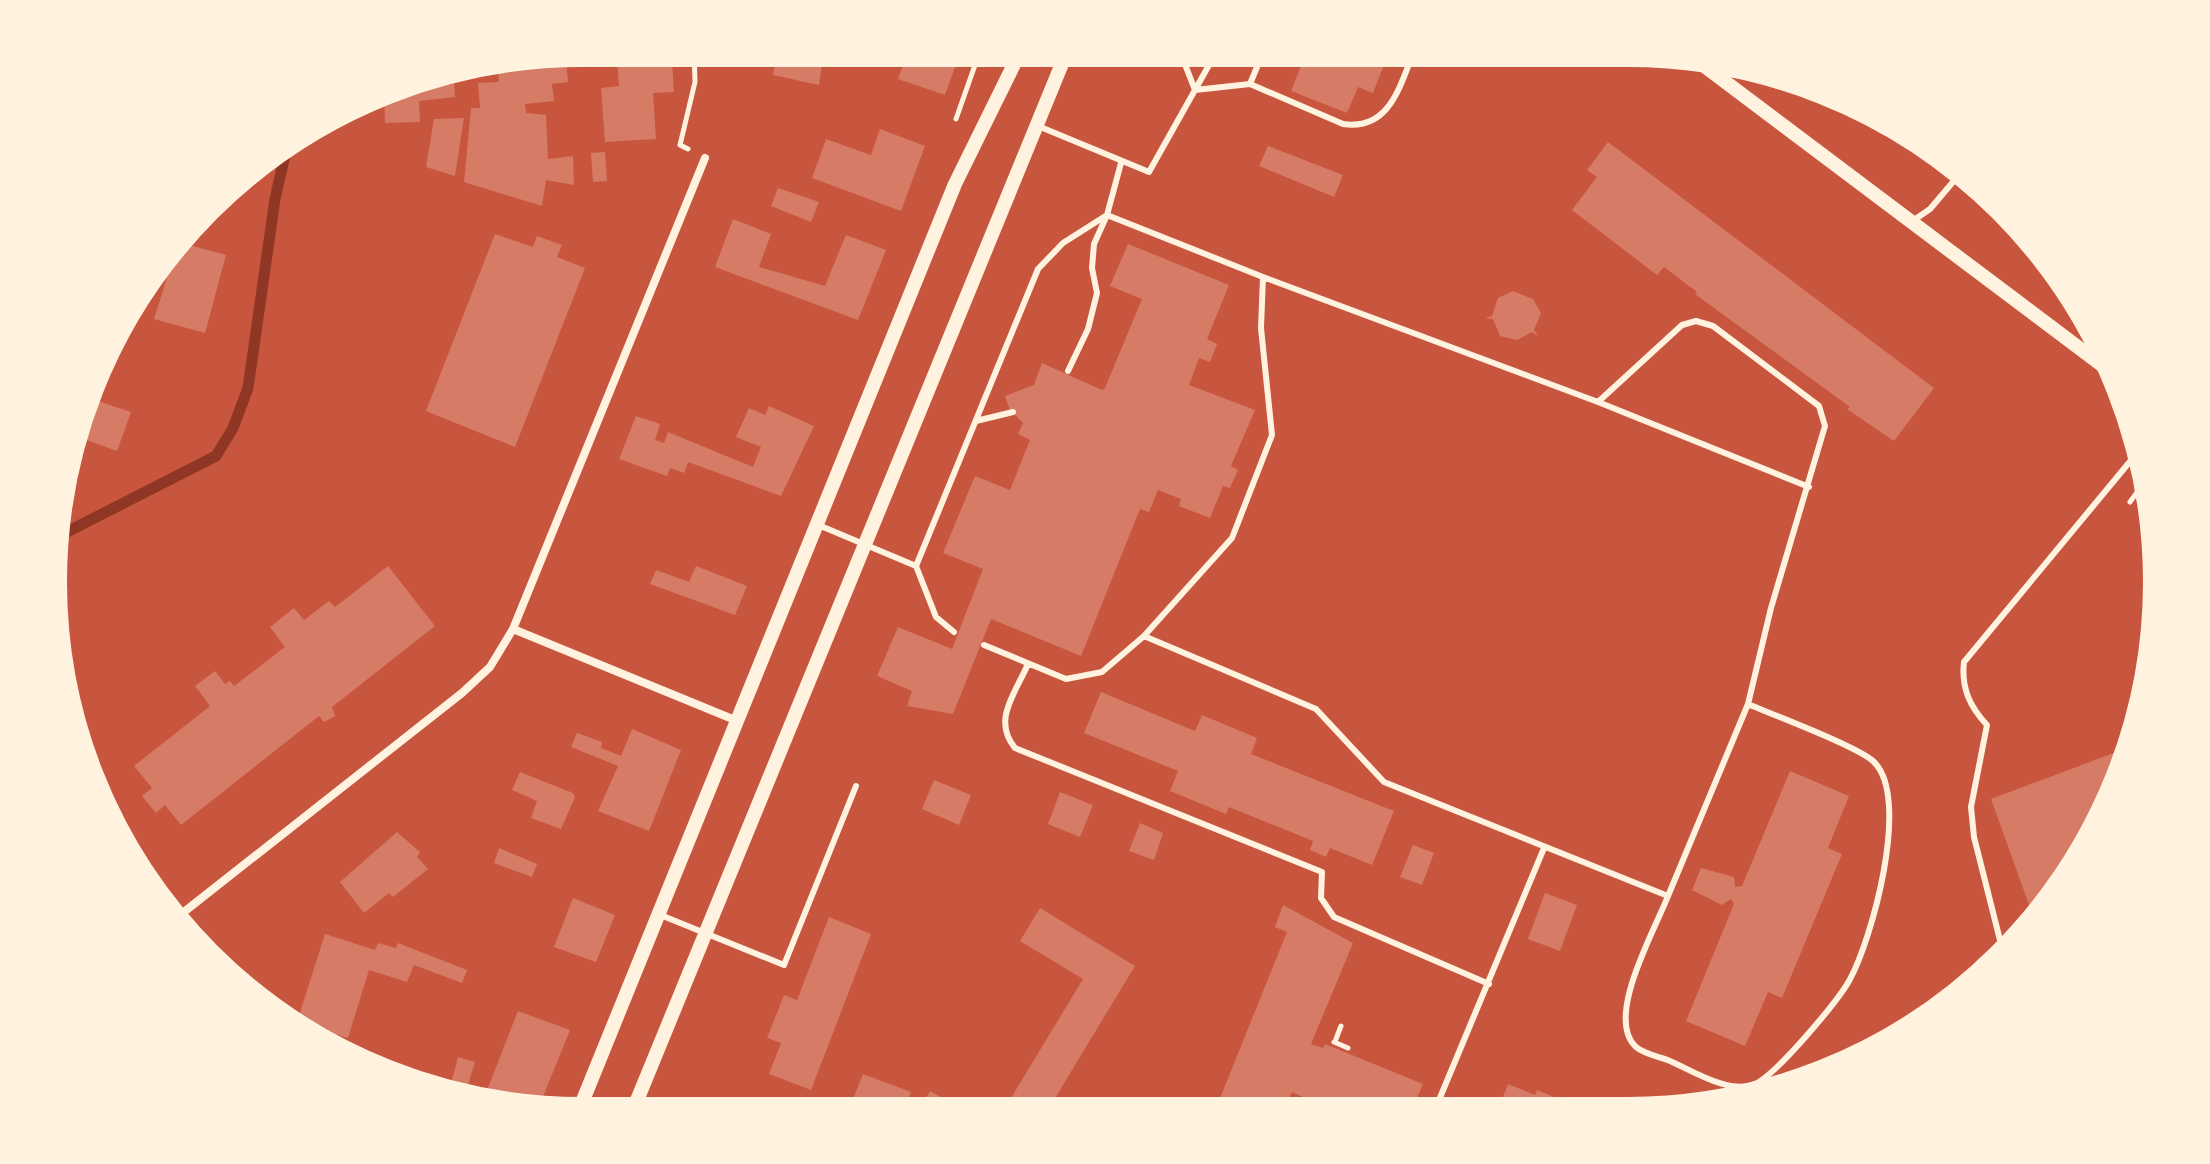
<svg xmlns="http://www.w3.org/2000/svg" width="2210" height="1164" viewBox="0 0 2210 1164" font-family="Jost,sans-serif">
  <rect width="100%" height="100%" fill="#c8553d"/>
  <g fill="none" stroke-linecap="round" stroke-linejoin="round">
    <path stroke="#8f3625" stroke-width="11" d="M57,537L216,456L233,428L248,388L275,199L288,142"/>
  </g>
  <path fill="#d67c66" d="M616,48H671L674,92L653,93L656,139L605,142L601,88L619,86Z
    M909,48H962L945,95L898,79Z
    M778,49L823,58L819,85L773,75Z
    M1308,49H1390L1373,93L1358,87L1347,113L1291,91Z
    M565,51L568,82L552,84L554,101L525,104L526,113L546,115L548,159L573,156L574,185L546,180L542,206L464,182L471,108H480L478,83L499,82L497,62Z
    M463,68V81H454L455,97L419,101L420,122L385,123L384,90L410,76Z
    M464,118L455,176L426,167L434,119Z
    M880,129L925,146L901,211L812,178L826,139L871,155Z
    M1608,142L1934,388L1894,441L1847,409L1850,407L1695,294L1697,292L1664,267L1657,275L1572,210L1597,177L1587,170Z
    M1268,146L1343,175L1334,197L1259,166Z
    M605,152L607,181L593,182L591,153Z
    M242,174L239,191L228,189L233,184Z
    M778,188L819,202L811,222L771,206Z
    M733,219L771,234L759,267L825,286L846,235L886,250L858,320L715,267Z
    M495,234L533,247L537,236L562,245L557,257L585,268L515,447L426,411Z
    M178,242L226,255L205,333L154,319Z
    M1128,244L1229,285L1207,339L1217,344L1210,362L1199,358L1189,385L1255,410L1231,466L1238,470L1230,488L1223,486L1210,518L1179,506L1181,499L1158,490L1149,512L1140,509L1081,656L991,619L953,714L907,706L912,691L877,676L898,627L952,649L983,569L943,553L975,476L1010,490L1030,440L1018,434L1023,423L1010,410L1005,396L1034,385L1042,363L1102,390L1105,388L1142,299L1110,286Z
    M1513,291L1533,299L1541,313L1534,330L1538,336L1532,332L1517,340L1500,336L1493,319L1485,318L1492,316L1498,298Z
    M95,400L131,412L117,451L81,438Z
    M769,406L814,426L781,496L688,462L684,473L670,468L667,476L619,459L636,416L660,424L655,440L664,443L668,432L753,467L761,447L736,437L749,408L765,415Z
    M388,566L435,626L332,707L335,716L324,722L319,716L181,825L165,805L156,813L142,796L152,788L134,766L210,706L195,686L215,671L225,684L230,681L234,686L285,647L270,627L294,608L304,620L329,601L335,607Z
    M696,566L747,586L735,615L650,584L656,570L689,582Z
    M1101,692L1195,731L1202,715L1257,738L1251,754L1394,811L1372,865L1330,848L1326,857L1310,850L1313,841L1229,807L1226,814L1170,791L1178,771L1084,733Z
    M632,729L681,750L649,831L598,811L618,766L571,747L577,733L602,742L601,748L621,756Z
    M2135,745L2107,819L2036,924L1991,799Z
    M1790,771L1849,796L1828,848L1842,854L1782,998L1768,992L1745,1046L1686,1021L1734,904L1731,899L1722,905L1692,890L1701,868L1734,877L1735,887L1742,886Z
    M520,772L573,793L575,797L561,829L531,818L537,801L512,790Z
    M934,780L971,795L959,825L922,809Z
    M1060,792L1093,805L1080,837L1048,824Z
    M1140,823L1163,833L1154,860L1129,851Z
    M397,832L420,852L417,857L428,869L393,897L389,893L364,913L340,882Z
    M1413,845L1434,853L1422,885L1400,877Z
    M499,848L537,864L532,877L494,863Z
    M1545,893L1577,905L1560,951L1528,939Z
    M573,898L615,915L596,962L554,947Z
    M1283,905L1353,943L1311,1044L1323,1048L1325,1044L1423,1084L1411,1112H1328L1302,1102L1303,1097L1292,1092L1283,1113H1214L1287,932L1275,927Z
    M1040,908L1135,966L1046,1113H1002L1083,979L1020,941Z
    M829,917L871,934L811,1090L769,1074L781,1043L767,1038L784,995L797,1000Z
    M325,934L375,950L378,943L396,948L398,943L467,970L462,983L414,965L407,982L369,970L348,1038L297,1022Z
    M518,1011L570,1030L538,1109L524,1104L522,1111L482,1103Z
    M458,1057L475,1062L466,1091L450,1087Z
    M863,1074L911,1092L902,1114H861L849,1109Z
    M1508,1084L1535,1095L1537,1090L1566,1102L1562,1112H1497Z
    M930,1091L971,1114H917Z"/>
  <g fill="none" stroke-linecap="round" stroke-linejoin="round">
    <path stroke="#fff3e0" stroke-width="5" d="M956,119L981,48
      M688,149L680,145L695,82L694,48
      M2130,502L2148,477
      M1336,1039L1341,1026
      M1334,1042L1348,1048"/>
    <path stroke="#fff3e0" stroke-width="6" d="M1179,49L1195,90L1250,84L1343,124C1391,131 1400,84 1415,49
      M1250,84L1264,50
      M1038,126L1149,172L1218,49
      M1914,220L1930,209L1964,169
      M1068,371L1088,329L1097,293L1092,268L1094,244L1107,215L1121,163
      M1598,402L1809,487
      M976,421L1013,412
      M816,524L916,566
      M954,632L936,617L916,566L1038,269L1063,243L1107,215
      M1144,636L1316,709L1384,782L1668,896C1655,930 1604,1018 1636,1047C1644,1054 1660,1057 1670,1061C1693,1071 1730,1095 1755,1084C1776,1075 1837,1002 1849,981C1872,940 1911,798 1874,762C1859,747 1773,715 1748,704L1771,608L1825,426L1819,406L1713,326L1696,321L1682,325L1598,402L1263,277
      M984,645L1066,679L1102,672L1144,636L1232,538L1272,435L1261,328L1263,277L1107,215
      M1028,664C1015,694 992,720 1015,748L1322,872L1321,898L1334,917L1489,984
      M1668,896L1748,704
      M658,914L784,965L856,786
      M2004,956L1974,837L1971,807L1987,725C1970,707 1961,688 1964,662L2142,447
      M1434,1112L1544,848"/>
    <path stroke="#fff3e0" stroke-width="8" d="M513,629L735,720
      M175,919L462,693L490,667L513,629L705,158"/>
    <path stroke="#fff3e0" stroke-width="14" d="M1687,53L2119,378
      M577,1115L955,184L1022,48
      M631,1115L1068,49"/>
  </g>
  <path d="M0 0H2210V1164H0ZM582 62H1628A520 520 0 0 1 2148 582V582A520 520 0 0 1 1628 1102H582A520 520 0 0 1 62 582V582A520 520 0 0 1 582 62Z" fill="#fff3e0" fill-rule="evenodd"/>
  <path fill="none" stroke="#fff3e0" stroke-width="10" d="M582 62H1628A520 520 0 0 1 2148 582V582A520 520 0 0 1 1628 1102H582A520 520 0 0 1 62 582V582A520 520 0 0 1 582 62Z"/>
</svg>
